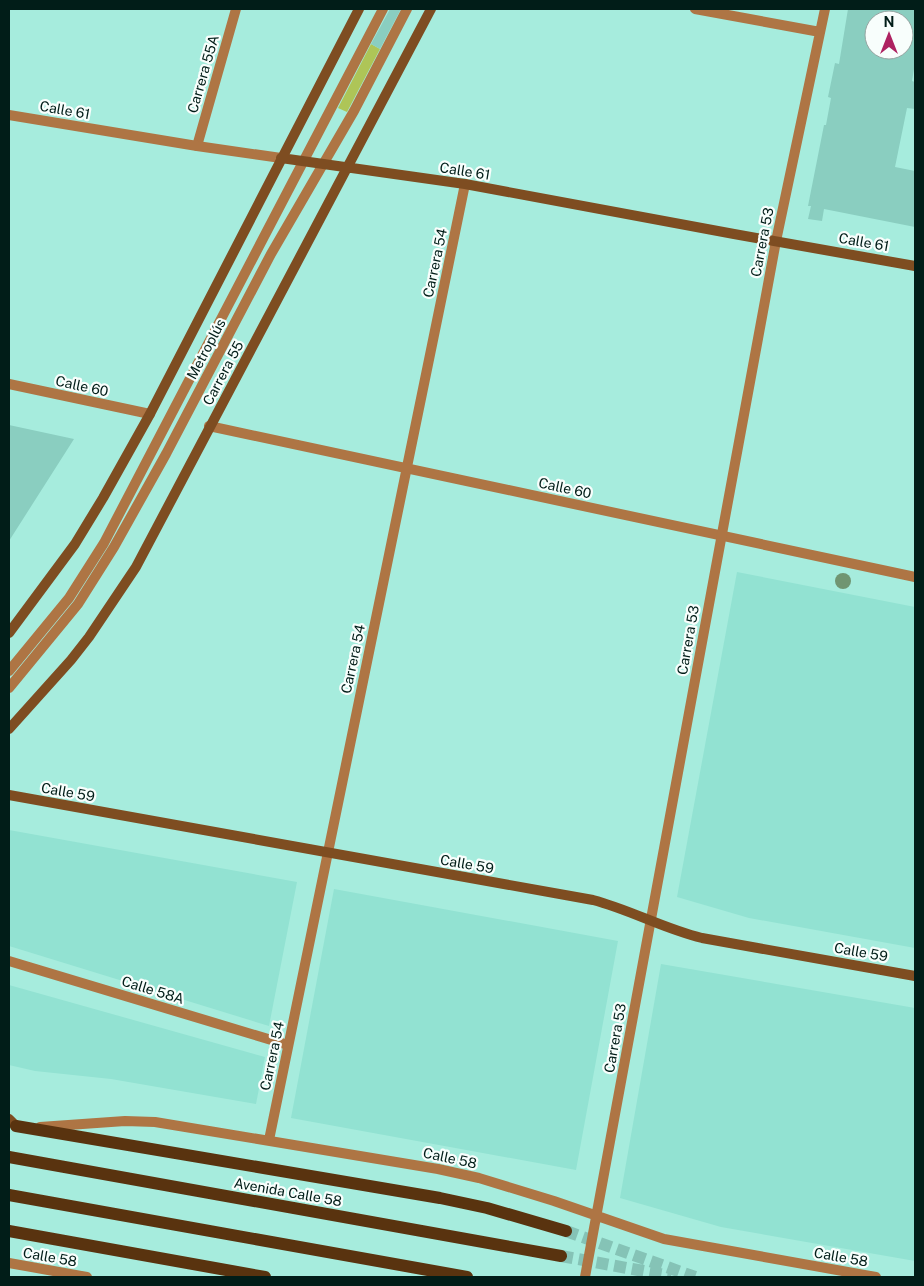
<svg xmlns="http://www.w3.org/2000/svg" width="924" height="1286" viewBox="0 0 924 1286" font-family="'Public Sans',sans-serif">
  <rect width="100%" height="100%" fill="#a6ecdd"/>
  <path fill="#92e2d2" d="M737,572L915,607V948L749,918L677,897Z
    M9,830L297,882L269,1026L9,946Z
    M334,889L618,941L576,1170L291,1118Z
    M661,964L915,1008V1261L721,1227L620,1198Z
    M9,985L265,1057L256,1104L111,1079L35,1071L9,1065Z"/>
  <path fill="#aec557" d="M371,44L380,49L347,112L338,108Z"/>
  <path fill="#8acec0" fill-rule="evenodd" d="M390,9H401L380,49L371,44Z
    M848,9H915V63L912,81L915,82V109L907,108L895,167L915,171V227L824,209L822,221L808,219L811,206H808L824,125H826L831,98L828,97L835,63L839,64ZM874,20H904V50H874Z
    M9,425L74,439L9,541Z"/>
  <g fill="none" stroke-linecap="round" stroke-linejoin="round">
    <path stroke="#85c3b6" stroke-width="12" stroke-dasharray="12 6" stroke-linecap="butt" d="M566,1231L695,1277
      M561,1256L671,1276"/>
    <path stroke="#ae7544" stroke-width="10" d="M9,671L69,598L104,543L383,9
      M9,688L78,604L114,547L166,454L271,254L354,111L407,9
      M9,961L288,1045"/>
    <path stroke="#ae7544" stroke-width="10" d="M695,9L820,32
      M197,146L236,9
      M776,241L825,9
      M9,384L150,414
      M209,426L915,577
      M269,1140L465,184"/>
    <path stroke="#ae7544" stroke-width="10" d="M9,115L197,146L281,158
      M40,1127L125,1121L155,1122L438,1169L479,1178L554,1201L664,1239L876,1277
      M9,1263L87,1277
      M585,1277L776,241"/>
    <path stroke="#7e4d21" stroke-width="10" d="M281,158L465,184L734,234L915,266
      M9,633L75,544L103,498L150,414L359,9
      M9,729L71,660L89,637L136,567L431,9
      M9,795L593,900C631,910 664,929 702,938L915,976
      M9,1119L16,1126"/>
    <path stroke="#59330f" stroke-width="12" d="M16,1126L440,1198L487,1208L566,1231
      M9,1157L561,1256
      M9,1195L467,1277
      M9,1231L265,1277"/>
  </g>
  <circle fill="#709572" cx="843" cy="581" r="8"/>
  <g text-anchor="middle" stroke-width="4.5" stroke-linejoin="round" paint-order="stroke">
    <g font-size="14" fill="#011d18" stroke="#f8fefc">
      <text transform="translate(203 74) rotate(-74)" y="5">Carrera 55A</text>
      <text transform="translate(65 110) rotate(10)" y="5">Calle 61</text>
      <text transform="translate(465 171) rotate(9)" y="5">Calle 61</text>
      <text transform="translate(762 242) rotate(-79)" y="5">Carrera 53</text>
      <text transform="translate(864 242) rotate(10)" y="5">Calle 61</text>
      <text transform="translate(435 263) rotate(-78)" y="5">Carrera 54</text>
      <text transform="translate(206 349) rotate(-62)" y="5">Metroplús</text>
      <text transform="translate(223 373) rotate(-62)" y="5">Carrera 55</text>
      <text transform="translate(82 386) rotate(12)" y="5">Calle 60</text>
      <text transform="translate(565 488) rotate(12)" y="5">Calle 60</text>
      <text transform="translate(688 640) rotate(-80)" y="5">Carrera 53</text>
      <text transform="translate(353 659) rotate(-78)" y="5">Carrera 54</text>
      <text transform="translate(68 792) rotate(10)" y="5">Calle 59</text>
      <text transform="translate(467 864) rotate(10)" y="5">Calle 59</text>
      <text transform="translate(861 952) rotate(10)" y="5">Calle 59</text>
      <text transform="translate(153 990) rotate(17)" y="5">Calle 58A</text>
      <text transform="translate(615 1038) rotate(-80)" y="5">Carrera 53</text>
      <text transform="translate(272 1056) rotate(-78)" y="5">Carrera 54</text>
      <text transform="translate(450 1158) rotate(12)" y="5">Calle 58</text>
      <text transform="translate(288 1192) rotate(10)" y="5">Avenida Calle 58</text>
      <text transform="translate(50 1257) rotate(10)" y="5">Calle 58</text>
      <text transform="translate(841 1257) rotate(10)" y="5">Calle 58</text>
    </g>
  </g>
  <rect width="924" height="1286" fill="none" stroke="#011d18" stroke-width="20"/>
  <g transform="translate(889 35)"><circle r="24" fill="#f8fefc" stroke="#95a4a1"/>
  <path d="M0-4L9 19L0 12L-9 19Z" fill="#ae2261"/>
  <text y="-8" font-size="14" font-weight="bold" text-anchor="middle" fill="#011d18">N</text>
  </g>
</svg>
